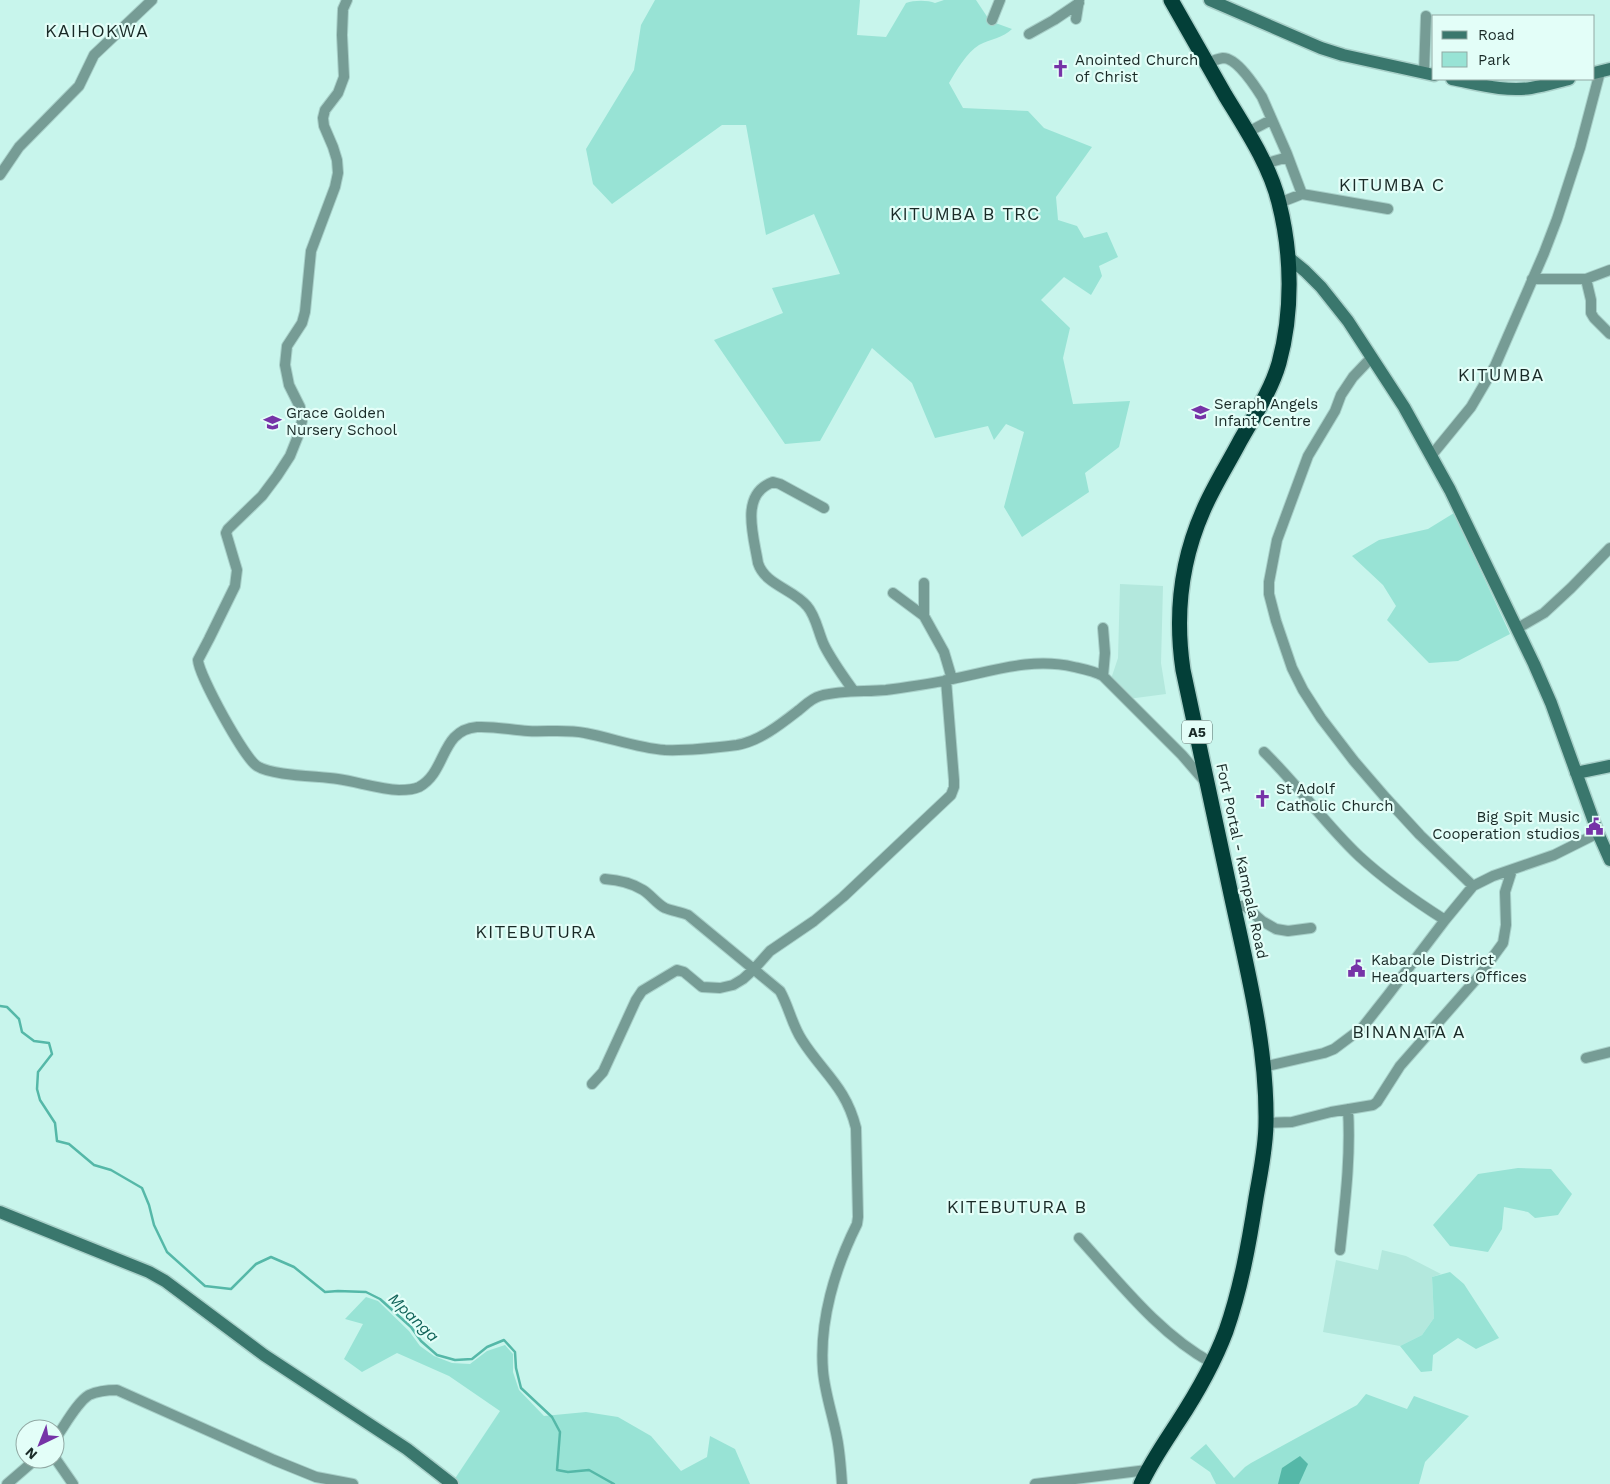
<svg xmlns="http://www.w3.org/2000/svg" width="1610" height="1484" viewBox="0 0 1610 1484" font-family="'Work Sans',sans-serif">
  <rect width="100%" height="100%" fill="#c8f5ec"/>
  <path fill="#b3e8dd" d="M1120,584L1163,586L1161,663L1166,694L1128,699L1110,682L1118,658Z
    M1382,1250L1406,1256L1441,1274L1432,1277L1434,1318L1422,1335L1400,1346L1323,1332L1336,1260L1378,1270Z"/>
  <path fill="#98e3d5" d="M655,0H860L857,35L886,37L906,3C914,0 928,0 935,3L944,0H976L990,21L1012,29C1003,38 990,39 979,45C967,52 956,71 949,83L963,108L1028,111L1044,128L1092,147L1056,197L1058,220L1077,226L1084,238L1107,232L1118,257L1099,266L1102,276L1091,295L1064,277L1041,300L1070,328L1063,358L1073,404L1130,401L1119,447L1085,473L1089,492L1022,537L1004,507L1024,432L1006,424L994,440L988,426L935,438L912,383L872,348L820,441L785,444L714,340L783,313L772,288L840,274L814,214L766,235L746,125H722L612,204L593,184L586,149L634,70L641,25Z
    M1454,513L1510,634L1458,661L1429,663L1387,620L1396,606L1383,585L1352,556L1379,540L1428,529Z
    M1518,1168L1551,1169L1572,1194L1558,1215L1535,1218L1528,1212L1504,1207L1502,1229L1488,1252L1450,1246L1433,1225L1478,1174Z
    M1450,1272L1464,1284L1499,1338L1476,1349L1458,1338L1433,1355L1432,1371L1421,1372L1400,1346L1422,1335L1434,1318L1432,1277Z
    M366,1297L378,1301L409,1331L420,1346L434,1356L452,1363L470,1364L487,1351L505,1345L513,1354V1372L519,1390L544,1416L586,1412L618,1417L651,1436L681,1471L707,1457L710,1436L735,1449L750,1484H459L454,1480L500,1411L449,1376L397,1353L362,1372L344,1359L363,1324L345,1319Z
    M1366,1394L1407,1409L1414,1396L1469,1416L1425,1462L1419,1484H1216L1210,1472L1190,1458L1206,1444L1234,1478L1245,1467L1251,1463L1357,1405Z"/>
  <path fill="#55b8a8" d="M1300,1456L1308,1464L1299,1484H1278L1282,1468Z"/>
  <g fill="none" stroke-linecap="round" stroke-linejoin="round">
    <path stroke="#55b8a8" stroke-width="2.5" d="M0,1006L7,1007L19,1019L22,1032L34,1041L49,1043L52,1054L38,1072L37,1089L40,1100L55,1123L57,1141L69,1144L94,1165L111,1170L142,1188L149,1205L154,1225L167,1252L205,1286L231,1289L256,1264L271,1257L294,1267L325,1292L338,1291L366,1292L380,1299L411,1327L421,1341L437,1355L455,1360L472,1359L487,1347L504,1340L515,1352L516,1368L521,1388L552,1417L560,1432L557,1470L568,1472L589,1470L614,1484"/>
    <defs>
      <path id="street" d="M347,0L343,9L342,35L344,77L338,93L325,110L323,118L324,126L333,147L337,160L338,173L335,187L311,251L305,312L302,323L287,346L285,365L289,385L300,407L302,421L298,436L290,456L277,476L262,496L228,529L226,533L237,570L235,586L209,639L198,660C199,676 245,759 257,766C273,776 318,776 338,779C358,782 379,789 399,790C406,790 413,790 419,787C447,772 440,730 477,727C494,726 511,730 528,731C547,732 566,729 585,733C612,738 637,748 665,750C688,751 713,748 737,745C760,741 781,724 799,710C805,705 812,698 820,696C842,690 864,692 886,690C908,687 931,684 952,679C993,671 1032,657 1074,667C1083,669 1094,671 1103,676L1182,755L1207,784
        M1076,19L1079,0
        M992,20L1000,0
        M1029,34L1054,20L1079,3
        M1207,63C1212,61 1217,59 1223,58C1237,58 1255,86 1262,97L1287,154L1302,194
        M1424,73L1426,16
        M1248,132L1271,120
        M1264,164L1288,157
        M0,175L19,147L79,86L94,55L152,0
        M1279,203L1302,194L1388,209
        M1532,279H1586L1610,270
        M1586,279L1591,300V313L1594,318L1610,334
        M1372,357L1353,377L1341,395L1335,411L1308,456L1277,540L1269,582V594L1276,621L1292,668L1303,690L1321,718L1354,761L1385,797L1420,835L1473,886
        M1431,456L1471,407L1495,366L1544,253L1557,219L1580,148L1600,72
        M824,508L780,484L773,482C739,494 754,537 758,563C765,585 793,589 807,606C816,616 818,632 824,645C832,661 843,676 853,690
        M924,583V616
        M893,593L924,616L944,652L952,679
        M1518,628L1544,613L1571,588L1610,548
        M1103,676L1105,653L1103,628
        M1264,752C1298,785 1325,824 1359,856C1385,880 1415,901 1445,920
        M605,879C619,880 632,883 643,890C651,895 657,904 665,908C672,911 681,912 688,915L780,991C789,1007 792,1025 802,1040C823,1073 846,1087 856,1128L858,1217L857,1224C835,1268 819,1321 823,1371C825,1394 833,1416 837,1438C840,1453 841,1469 842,1484
        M1233,906H1245L1262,921L1276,929L1288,931L1311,928
        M1586,1058L1610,1052
        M1263,1067L1324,1053L1334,1049L1362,1028L1388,995L1445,920L1473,886L1493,876L1554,855L1598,833
        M592,1084L603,1072L636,1000L642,991L677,970L684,972L702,987L720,988L733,985L743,979L754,969L770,951L814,921L843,897L951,795L954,787V780L946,680
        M1266,1123L1292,1122L1331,1112L1373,1105L1377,1102L1400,1066L1479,976L1503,943L1506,925L1505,892L1512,870
        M1079,1238C1120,1283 1159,1334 1212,1363
        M1340,1250C1345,1203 1351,1156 1348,1109
        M55,1439C64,1427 77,1402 89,1395C98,1391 107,1390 117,1390L274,1460L316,1477L353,1484
        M55,1458L73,1484
        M7,1484L36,1459
        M1035,1484L1147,1470"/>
      <path id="secondary" d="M1210,0L1321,48L1343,55L1434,75
        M1594,73L1610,69
        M1452,79C1478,84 1505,92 1531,88C1544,86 1557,82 1569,79
        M1288,257L1305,271L1321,287L1348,321L1404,407L1450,490L1534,664L1551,703L1598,833L1610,860
        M1576,773L1610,766
        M0,1212L149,1272L165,1281L264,1355L407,1449L452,1484"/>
      <path id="highway" d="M1141,1484C1151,1462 1165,1442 1178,1422C1197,1393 1214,1363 1226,1331C1241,1288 1249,1243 1256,1198C1260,1174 1266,1148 1266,1122C1267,1047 1248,973 1232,899C1215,823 1200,746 1183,670C1175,616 1181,561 1203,511C1213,487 1228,464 1240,441C1254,416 1271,391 1279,363C1293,312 1292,254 1279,203C1270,165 1245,128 1225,95C1207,63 1189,32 1171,0"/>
    </defs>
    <use href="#street" stroke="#a8d0c9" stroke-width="12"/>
    <use href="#secondary" stroke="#a8d0c9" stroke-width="15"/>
    <use href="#highway" stroke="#a8d0c9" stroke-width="18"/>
    <use href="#street" stroke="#769c95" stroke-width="10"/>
    <use href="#secondary" stroke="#3a776d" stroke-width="12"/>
    <use href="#highway" stroke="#033f38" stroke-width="15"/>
  </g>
  <defs>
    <symbol id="church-bare" viewBox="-9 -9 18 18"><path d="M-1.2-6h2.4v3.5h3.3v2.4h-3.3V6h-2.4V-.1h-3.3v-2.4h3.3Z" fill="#7633a7" stroke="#e3fef8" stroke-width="2.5" paint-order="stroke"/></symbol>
    <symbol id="school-bare" viewBox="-9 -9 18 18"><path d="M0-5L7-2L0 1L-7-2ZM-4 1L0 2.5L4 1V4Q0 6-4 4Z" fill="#7633a7" stroke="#e3fef8" stroke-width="2.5" paint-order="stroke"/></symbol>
    <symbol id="civic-bare" viewBox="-9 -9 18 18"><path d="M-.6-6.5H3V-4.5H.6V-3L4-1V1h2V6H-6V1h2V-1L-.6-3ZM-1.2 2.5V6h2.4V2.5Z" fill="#7633a7" stroke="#e3fef8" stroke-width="2.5" paint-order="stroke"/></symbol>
  </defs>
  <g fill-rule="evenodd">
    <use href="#church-bare" x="1048" y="56" width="25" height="25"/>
    <use href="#school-bare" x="1188" y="400" width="25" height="25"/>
    <use href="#school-bare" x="260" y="410" width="25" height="25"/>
    <use href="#church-bare" x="1250" y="786" width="25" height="25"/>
    <use href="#civic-bare" x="1582" y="814" width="25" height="25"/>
    <use href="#civic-bare" x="1344" y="956" width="25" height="25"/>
  </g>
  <g text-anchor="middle" stroke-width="4.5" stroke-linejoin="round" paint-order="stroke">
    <rect fill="#e3fef8" stroke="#566a66" stroke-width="1" x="1182" y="720.5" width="30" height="23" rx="4"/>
    <g font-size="14" font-weight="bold" fill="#192a27">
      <text x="1197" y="737">A5</text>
    </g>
    <g font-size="15" fill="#192a27" stroke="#e3fef8" text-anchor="start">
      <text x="1075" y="65">Anointed Church<tspan x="1075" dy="17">of Christ</tspan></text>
      <text x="1214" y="409">Seraph Angels<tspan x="1214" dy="17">Infant Centre</tspan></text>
      <text x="286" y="418">Grace Golden<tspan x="286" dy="17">Nursery School</tspan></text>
      <text x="1276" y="794">St Adolf<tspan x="1276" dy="17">Catholic Church</tspan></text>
      <text x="1580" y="822" text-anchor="end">Big Spit Music<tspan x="1580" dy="17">Cooperation studios</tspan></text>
      <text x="1371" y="965">Kabarole District<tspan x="1371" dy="17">Headquarters Offices</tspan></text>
    </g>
    <g font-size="15" fill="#192a27" stroke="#e3fef8">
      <text transform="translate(1242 861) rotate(78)" y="5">Fort Portal - Kampala Road</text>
    </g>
    <g font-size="16" font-style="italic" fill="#106358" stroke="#e3fef8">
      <text transform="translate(414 1317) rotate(44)" y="6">Mpanga</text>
    </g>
    <g font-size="18" letter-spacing="1" fill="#192a27" stroke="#e3fef8">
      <text x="97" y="37">KAIHOKWA</text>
      <text x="1392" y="191">KITUMBA C</text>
      <text x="965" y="220">KITUMBA B TRC</text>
      <text x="1501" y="381">KITUMBA</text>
      <text x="536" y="938">KITEBUTURA</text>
      <text x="1409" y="1038">BINANATA A</text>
      <text x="1017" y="1213">KITEBUTURA B</text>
    </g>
  </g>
  <rect x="1432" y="15" width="162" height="65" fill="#e3fef8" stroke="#92a9a4"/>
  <rect x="1442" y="31" width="25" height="8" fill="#3a776d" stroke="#92a9a4"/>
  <text x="1478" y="40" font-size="15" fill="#192a27">Road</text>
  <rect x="1442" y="52" width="25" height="15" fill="#98e3d5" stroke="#92a9a4"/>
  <text x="1478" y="65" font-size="15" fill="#192a27">Park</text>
  <g transform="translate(40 1444) rotate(223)"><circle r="24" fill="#e3fef8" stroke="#92a9a4"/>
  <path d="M0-4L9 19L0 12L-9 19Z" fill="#7633a7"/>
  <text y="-8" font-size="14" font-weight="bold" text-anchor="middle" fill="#192a27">N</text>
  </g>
</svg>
